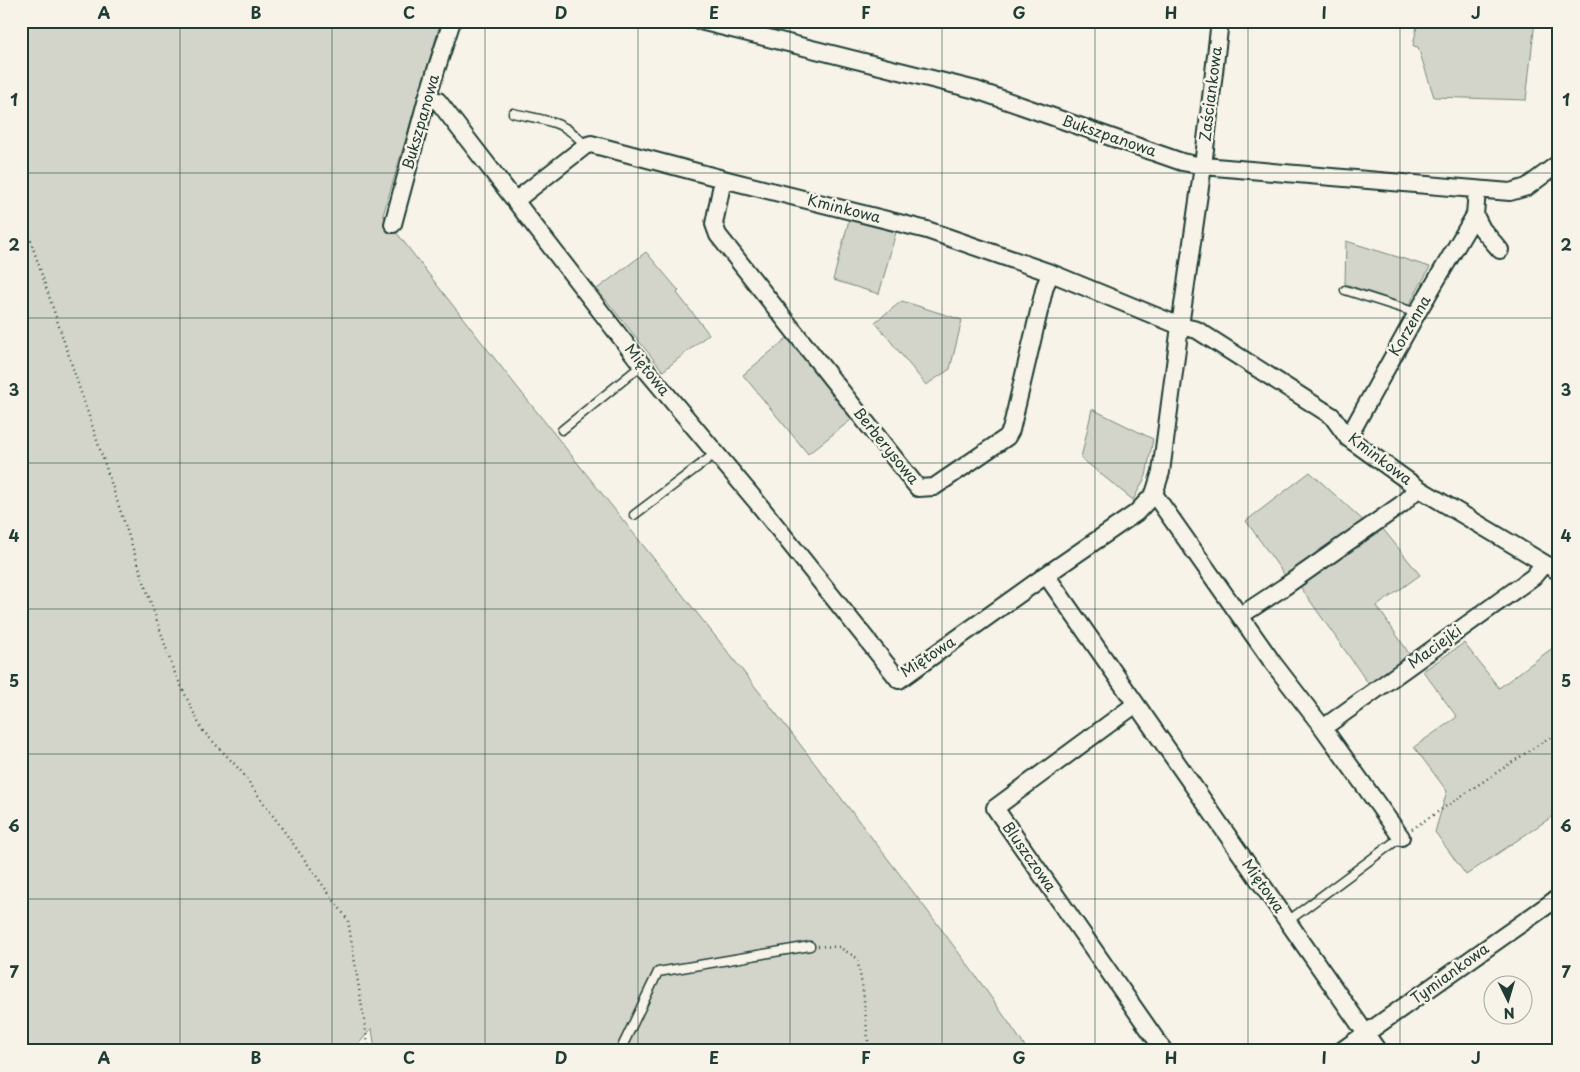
<svg xmlns="http://www.w3.org/2000/svg" width="1580" height="1072" viewBox="0 0 1580 1072" font-family="'Playpen Sans',sans-serif">
  <rect width="100%" height="100%" fill="#f7f3e8"/>
  <filter id="ink" filterUnits="userSpaceOnUse"><feTurbulence type="fractalNoise" baseFrequency=".02" numOctaves="2"/><feDisplacementMap in="SourceGraphic" scale="10" xChannelSelector="R" yChannelSelector="G"/><feConvolveMatrix kernelMatrix="1 2 1 2 8 2 1 2 1" color-interpolation-filters="sRGB"/></filter>
  <g filter="url(#ink)">
    <path fill="#d3d5ca" stroke="#79897f" d="M21,21H441L383,215C538,418 701,613 855,816C914,893 974,970 1028,1051H375L372,1028L355,1048L356,1051H21Z
      M1418,21H1535L1526,100L1434,97L1418,47L1413,46Z
      M849,220L896,232L879,294L833,280Z
      M1346,241L1430,267L1409,305L1345,284Z
      M646,252L679,291L677,293L709,334L663,371L597,289Z
      M902,301L962,320L950,369L926,385L875,322Z
      M787,338L852,419L808,454L743,375Z
      M1092,409L1153,439L1146,476L1133,500L1081,458Z
      M1310,472L1367,524L1286,577L1246,521Z
      M1383,529L1420,575L1377,606L1410,655L1370,686L1299,585Z
      M1464,643L1499,688L1551,649L1559,657V812L1466,875L1435,832L1447,791L1414,747L1457,717L1423,671Z"/>
    <g fill="none" stroke-linecap="round" stroke-linejoin="round">
      <defs>
        <path id="service" d="M513,113C542,120 566,120 585,146
          M1345,290L1417,313
          M562,430L642,365
          M634,515L716,453
          M1288,921L1401,837
          M620,1051L658,972L810,946"/>
        <path id="minor" d="M700,21L976,90L1182,162L1203,166L1510,192L1527,187L1559,163
          M427,98L438,101L642,365L756,501L899,680L1046,575L1378,1051
          M723,179L714,224L718,235L918,488L934,487L1007,437L1011,430L1045,286L1051,273
          M1477,190L1475,215L1482,229L1500,250
          M515,201L585,146L591,144L723,179L927,230L1051,273L1180,326L1197,330L1332,416L1348,438L1418,488L1559,572
          M393,224L427,98L452,21
          M1348,438L1417,313L1475,215
          M1154,494L1273,663L1323,728L1401,837
          M1046,575L1136,513L1154,494L1161,472L1180,326L1203,166L1220,21
          M1240,616L1284,587L1402,504L1418,488
          M1136,704L995,808L1164,1051
          M1323,728L1533,577L1544,564
          M1341,1051L1559,897"/>
      </defs>
      <use href="#service" stroke="#1f3d34" stroke-width="11"/>
      <use href="#minor" stroke="#1f3d34" stroke-width="20"/>
      <path stroke="#1f3d34" stroke-width="2.5" stroke-dasharray="1 4" stroke-linecap="butt" d="M21,212L173,669L202,730L240,770L348,920L369,1051
        M1412,829L1559,731
        M818,946L839,947L857,958L863,990L869,1051"/>
      <use href="#service" stroke="#f7f3e8" stroke-width="8"/>
      <use href="#minor" stroke="#f7f3e8" stroke-width="16"/>
    </g>
  </g>
  <path fill="none" stroke="#1f3d34" stroke-width="1" stroke-opacity="0.55" d="M180,21V1051M332,21V1051M485,21V1051M638,21V1051M790,21V1051M942,21V1051M1095,21V1051M1248,21V1051M1400,21V1051M21,173H1559M21,318H1559M21,463H1559M21,609H1559M21,754H1559M21,899H1559"/>
  <g text-anchor="middle" stroke-width="5" stroke-linejoin="round" paint-order="stroke">
    <g font-size="15" fill="#1f3d34" stroke="#f7f3e8">
      <text transform="translate(1211 94) rotate(-83)" y="5">Zaściankowa</text>
      <text transform="translate(421 122) rotate(-74)" y="5">Bukszpanowa</text>
      <text transform="translate(1109 136) rotate(19)" y="5">Bukszpanowa</text>
      <text transform="translate(844 209) rotate(14)" y="5">Kminkowa</text>
      <text transform="translate(1410 326) rotate(-60)" y="5">Korzenna</text>
      <text transform="translate(647 370) rotate(51)" y="5">Miętowa</text>
      <text transform="translate(886 446) rotate(51)" y="5">Berberysowa</text>
      <text transform="translate(1380 459) rotate(37)" y="5">Kminkowa</text>
      <text transform="translate(1435 647) rotate(-36)" y="5">Maciejki</text>
      <text transform="translate(928 657) rotate(-33)" y="5">Miętowa</text>
      <text transform="translate(1029 857) rotate(55)" y="5">Bluszczowa</text>
      <text transform="translate(1263 886) rotate(55)" y="5">Miętowa</text>
      <text transform="translate(1450 974) rotate(-36)" y="5">Tymiankowa</text>
    </g>
  </g>
  <rect width="1580" height="1072" fill="none" stroke="#f7f3e8" stroke-width="55"/>
  <g transform="translate(1508 1000) rotate(175)"><circle r="24" fill="#f7f3e8" stroke="#a1aaa0"/>
  <path d="M0-4L9 19L0 12L-9 19Z" fill="#1f3d34"/>
  <text y="-8" font-size="14" font-weight="bold" text-anchor="middle" fill="#1f3d34">N</text>
  </g>
  <rect x="28" y="28" width="1524" height="1016" fill="none" stroke="#1f3d34" stroke-width="2"/>
  <g font-size="16" text-anchor="middle" font-weight="bold" fill="#1f3d34">
    <text x="104" y="19">A</text>
    <text x="256" y="19">B</text>
    <text x="409" y="19">C</text>
    <text x="561" y="19">D</text>
    <text x="714" y="19">E</text>
    <text x="866" y="19">F</text>
    <text x="1019" y="19">G</text>
    <text x="1171" y="19">H</text>
    <text x="1324" y="19">I</text>
    <text x="1476" y="19">J</text>
    <text x="14" y="106">1</text>
    <text x="1566" y="106">1</text>
    <text x="14" y="251">2</text>
    <text x="1566" y="251">2</text>
    <text x="14" y="396">3</text>
    <text x="1566" y="396">3</text>
    <text x="14" y="542">4</text>
    <text x="1566" y="542">4</text>
    <text x="14" y="687">5</text>
    <text x="1566" y="687">5</text>
    <text x="14" y="832">6</text>
    <text x="1566" y="832">6</text>
    <text x="14" y="978">7</text>
    <text x="1566" y="978">7</text>
    <text x="104" y="1064">A</text>
    <text x="256" y="1064">B</text>
    <text x="409" y="1064">C</text>
    <text x="561" y="1064">D</text>
    <text x="714" y="1064">E</text>
    <text x="866" y="1064">F</text>
    <text x="1019" y="1064">G</text>
    <text x="1171" y="1064">H</text>
    <text x="1324" y="1064">I</text>
    <text x="1476" y="1064">J</text>
  </g>
</svg>
